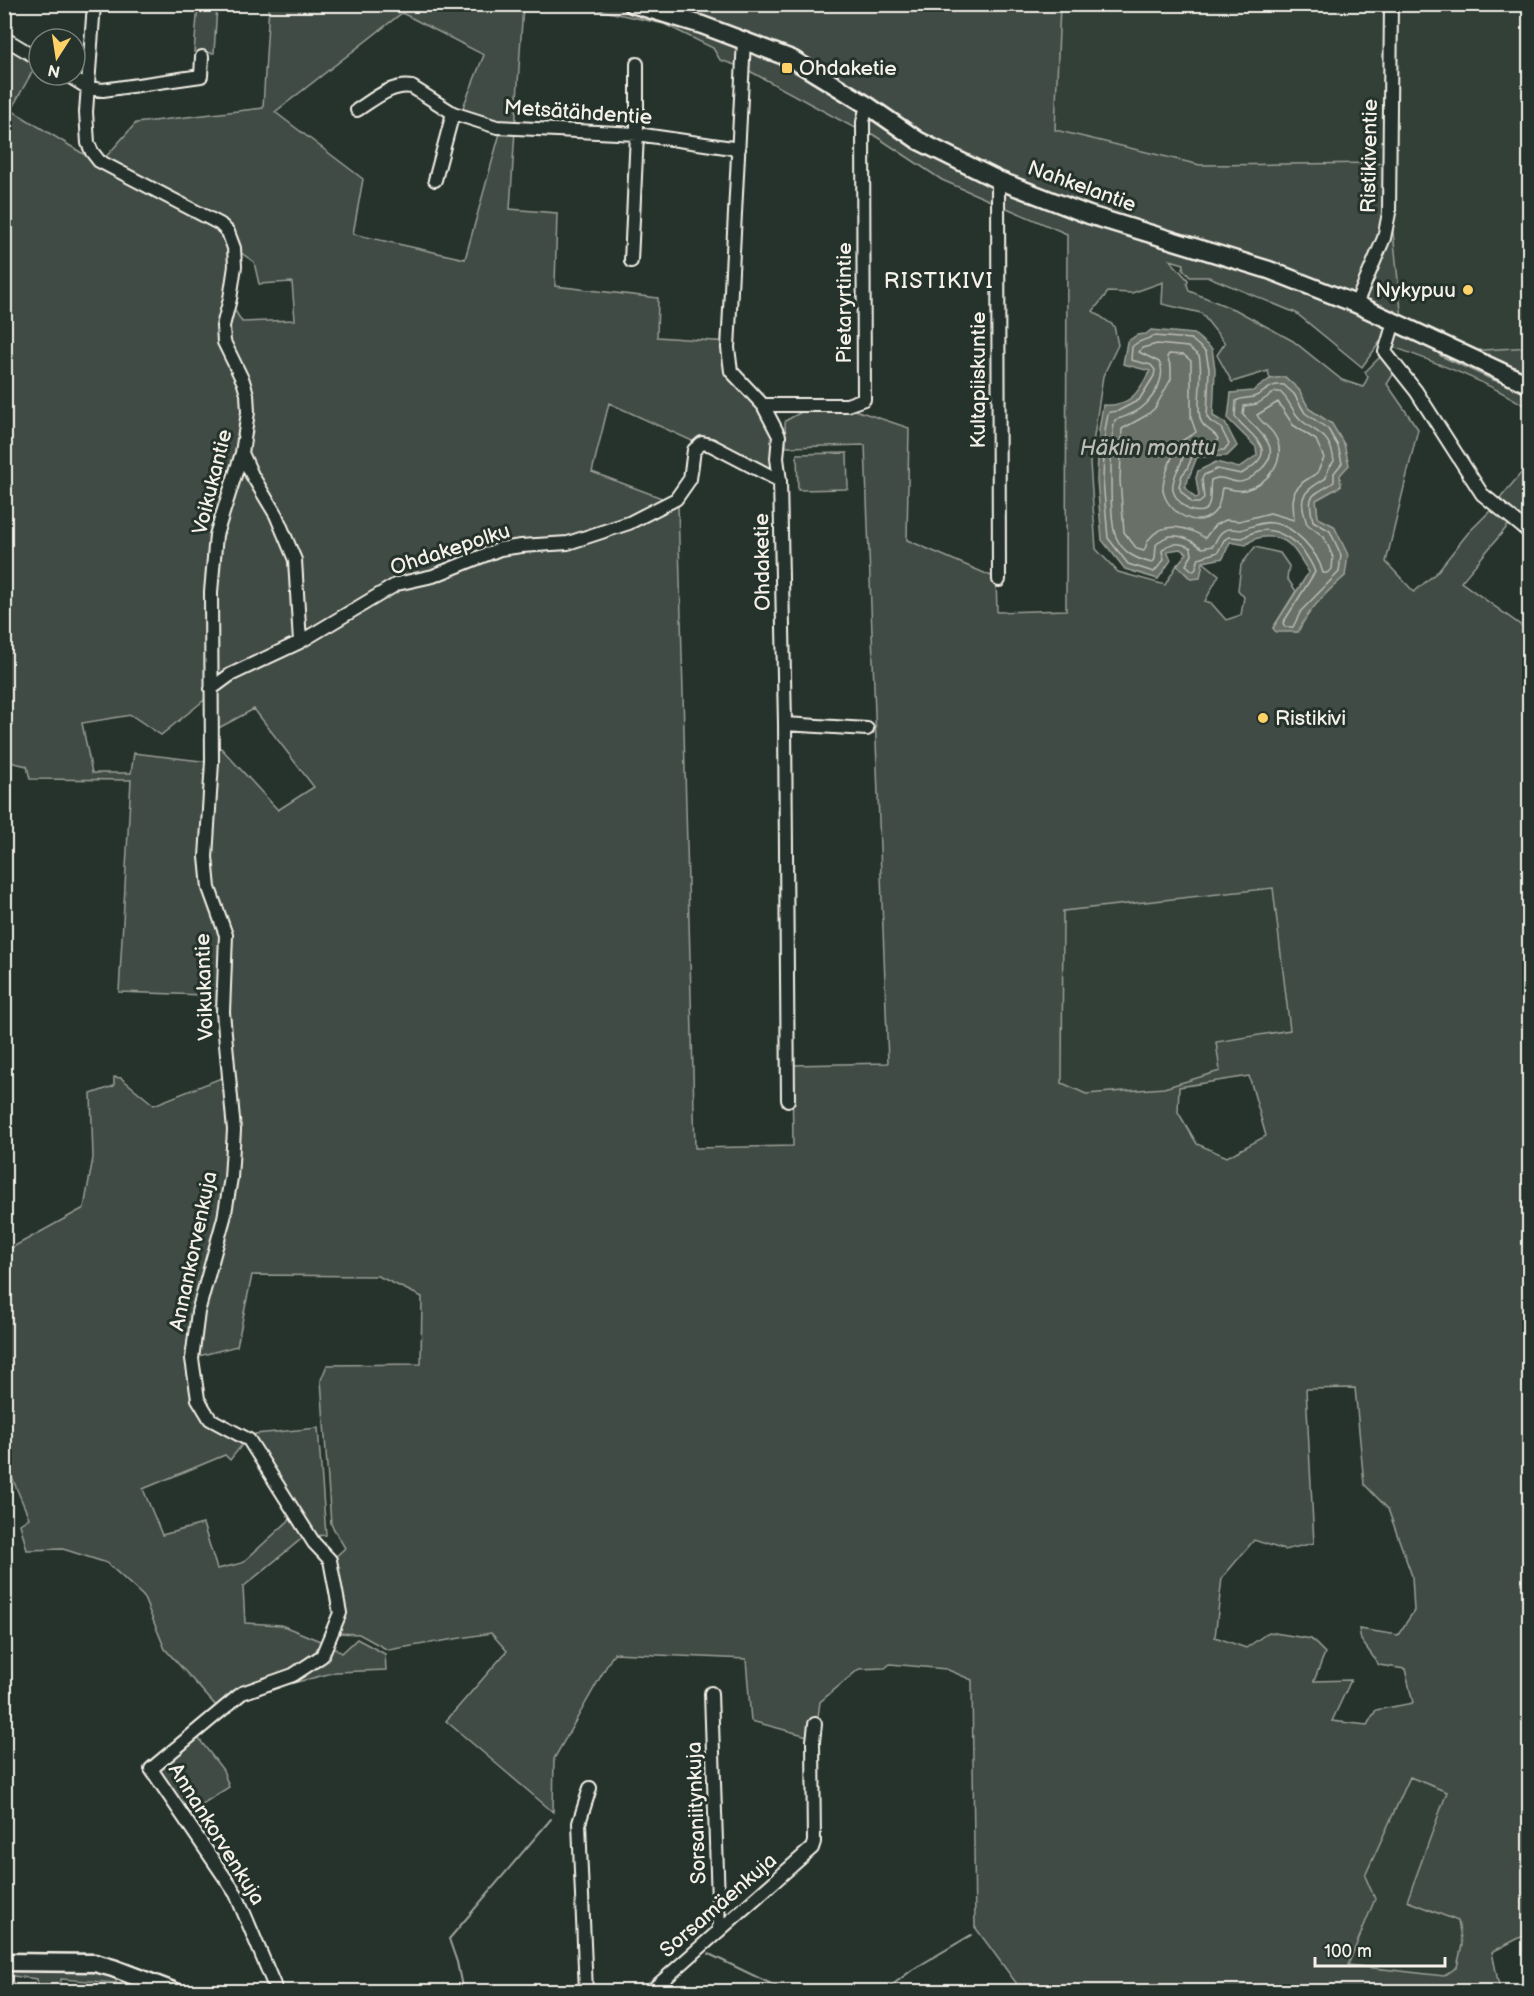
<svg xmlns="http://www.w3.org/2000/svg" width="1534" height="1996" viewBox="0 0 1534 1996" font-family="'Balsamiq Sans',sans-serif">
  <rect width="100%" height="100%" fill="#26332d"/>
  <filter id="ink" filterUnits="userSpaceOnUse"><feTurbulence type="fractalNoise" baseFrequency=".0167" numOctaves="2"/><feDisplacementMap in="SourceGraphic" scale="12" xChannelSelector="R" yChannelSelector="G"/><feConvolveMatrix kernelMatrix="1 2 1 2 8 2 1 2 1" color-interpolation-filters="sRGB"/></filter>
  <g filter="url(#ink)">
    <path fill="#333f39" d="M1060,5H1529V347L1468,351L1402,320L1386,163L1200,165L1055,130Z
      M1273,888L1290,1030L1217,1042L1220,1071L1164,1088L1086,1094L1062,1083L1063,911Z
      M1410,1777L1448,1791L1407,1901L1458,1921L1462,1945L1457,1967L1444,1976L1348,1966L1375,1900L1365,1876Z"/>
    <path fill="#414b45" stroke="#9a9e96" stroke-width="1.5" fill-rule="evenodd" d="M198,5L217,6L214,53L194,52Z
      M269,5H523L510,209L557,213L555,286L658,298L657,337L728,342L731,371L779,436L780,481L609,403L592,472L678,504L695,1148L793,1146L792,1065L888,1063L865,445L786,447L785,421L805,410L852,409L909,428L907,540L996,578L997,612L1066,610L1067,234L942,180L874,135L851,126L744,68L720,60L713,48L664,24L576,5H1060L1055,130L1200,165L1386,163L1402,320L1441,356L1493,380L1512,385L1529,393V526L1498,501L1527,466V407C1481,378 1431,361 1380,342L1362,367L1296,313L1209,277H1190L1183,269L1184,264L1170,260L1188,280L1187,284L1189,291L1238,311L1293,341L1342,380L1363,387L1368,377L1365,372L1381,356L1396,370L1387,384L1418,429L1386,562L1414,592L1437,572L1468,533L1493,508L1511,522L1461,582L1530,632V1925L1529,1933L1492,1952L1500,1991H1022L975,1927L972,1680L946,1669L890,1664L885,1668L859,1669L820,1702L815,1738L751,1721L746,1659L614,1653L554,1759L553,1812L446,1721L507,1651L491,1633L388,1650L359,1634L337,1633L333,1559L345,1548L331,1524L321,1380L327,1365L421,1364L422,1297L378,1276L252,1275L237,1346L195,1357V1343L234,1179L226,1014L229,934L212,887L209,859L215,749L221,748L278,810L314,787L254,709L215,730L214,592L219,536L251,412L226,342L231,304L242,322L295,320L292,282L259,284L254,262L237,250L232,232L103,160L136,123L263,108ZM402,13L484,55L461,112L502,126L465,259L353,234L363,179L275,112ZM1163,282L1162,304L1201,313L1225,343L1217,355L1232,382L1268,371L1270,379L1285,377L1299,390L1309,409L1332,424L1341,486L1316,500L1318,518L1334,526L1345,576C1326,592 1308,610 1297,632L1273,628L1296,591L1287,578L1289,566L1280,553L1255,547L1241,565L1238,590L1244,597L1241,615L1226,620L1211,603L1205,601L1219,575L1203,562L1191,579L1177,565L1165,585L1118,572L1096,549L1090,463L1103,376L1118,345L1114,326L1093,311L1108,292L1132,293ZM1273,888L1290,1030L1216,1042L1220,1071L1164,1088L1086,1094L1062,1083L1063,911ZM1249,1076L1266,1136L1227,1157L1197,1144L1178,1112L1179,1087ZM1355,1388L1364,1484L1388,1509L1412,1576L1414,1611L1398,1635L1359,1629L1361,1640L1379,1665L1405,1669L1413,1703L1376,1710L1367,1725L1332,1721L1351,1680L1314,1681L1325,1653L1311,1639L1269,1632L1246,1648L1215,1637L1222,1578L1254,1540L1284,1550L1314,1543L1306,1389ZM1410,1777L1447,1792L1407,1901L1458,1921L1462,1945L1457,1967L1444,1976L1348,1965L1375,1899L1365,1876Z
      M4,43L37,63L11,110L100,164L226,234L232,266L220,326L245,394L242,439L213,534L208,697L161,735L131,715L82,723L92,773H131L134,753L209,762L204,859L223,935L221,1013L203,995L119,992L131,780L30,779L27,766L5,761Z
      M1529,347V379L1468,351Z
      M847,453L848,489L798,490L797,454Z
      M226,1076L231,1130L228,1178L195,1312V1400L225,1432L242,1445L230,1460L225,1455L143,1489L162,1535L203,1524L217,1569L242,1563L294,1516L306,1535L243,1587L245,1623L281,1625L325,1643L320,1655L218,1708L165,1649L143,1596L107,1563L63,1549L27,1550L20,1524L29,1518L11,1475L5,1473L4,1252L84,1208L93,1158L91,1094L114,1086V1077L121,1078L154,1105Z
      M318,1428L326,1535L314,1536L252,1440L255,1434Z
      M357,1639L385,1654L386,1670L336,1672L266,1690L330,1645L342,1653Z
      M196,1735L223,1770L229,1787L185,1815L155,1769Z
      M5,1965L117,1973L116,1983L61,1979L60,1992L39,1991L37,1979L5,1975Z"/>
    <path fill="#676f68" stroke="#9fa39b" stroke-width="1.5" d="M1151,330L1194,334L1212,349L1215,369L1213,416L1225,423L1237,446L1227,456L1197,457L1185,487L1195,498L1199,497L1196,478L1198,471L1216,462L1239,468L1257,455L1256,447L1228,419L1231,393L1253,391L1270,379L1285,377L1299,390L1309,409L1332,424L1344,444L1349,465L1340,475L1341,486L1316,500L1318,518L1334,526L1348,555L1345,576C1326,592 1308,610 1298,632H1276L1273,628L1309,572C1303,563 1297,552 1290,545C1278,534 1257,534 1246,545L1230,542L1223,558L1203,562L1200,578L1191,579L1177,565L1187,553L1180,549L1167,551L1171,560L1158,579L1125,569L1102,540L1097,480L1099,430L1103,405C1130,407 1138,393 1150,371L1123,364L1127,342L1137,335L1146,334Z"/>
    <g fill="none" stroke-linecap="round" stroke-linejoin="round">
      <path stroke="#bcbdb5" stroke-width="1.5" d="M1154,336L1191,339L1206,352L1209,369L1207,417L1210,421L1221,428L1229,444L1224,450L1194,452L1187,469L1182,475L1179,486L1181,491L1192,503H1199L1204,499L1202,479L1204,475L1217,469L1241,474C1281,451 1256,441 1235,417L1236,401C1242,397 1249,399 1256,396C1267,391 1271,383 1284,385L1294,394L1305,413L1328,429L1338,446L1342,463L1334,473V482C1313,497 1306,491 1313,521L1330,531L1341,555L1339,572L1301,611L1293,627H1285L1283,623L1315,572C1305,544 1272,517 1243,538L1229,537L1224,540L1218,552L1199,558L1195,570L1193,571L1186,565L1192,555L1191,548C1182,543 1168,541 1162,551L1164,560L1154,572L1128,564L1108,538L1103,480L1105,431L1108,414L1110,412L1118,411L1139,400L1154,376L1155,370L1151,365L1131,360L1132,347C1138,340 1147,340 1154,336Z
        M1157,344L1188,347L1199,356C1204,377 1196,400 1200,418C1202,429 1214,430 1218,439L1216,443C1208,443 1198,441 1191,444C1183,449 1184,458 1180,465C1169,486 1169,495 1189,510C1217,518 1208,494 1211,480C1221,475 1228,481 1238,482C1246,482 1254,476 1259,471C1286,449 1259,432 1243,415L1244,406L1257,404L1275,392H1280C1289,399 1292,411 1300,419C1317,435 1330,432 1334,461L1328,469L1326,478C1303,493 1297,495 1307,524L1324,537L1333,557L1332,569L1327,573H1323C1318,552 1294,525 1273,523C1262,521 1251,527 1241,530C1240,530 1234,529 1232,529C1221,528 1218,537 1213,546L1202,548C1189,538 1170,528 1156,545L1155,559L1152,563C1136,559 1123,553 1116,537C1109,522 1110,436 1115,420C1125,417 1137,413 1145,405C1155,395 1167,375 1159,362L1139,352L1142,348Z
        M1169,354L1184,355L1191,361V418L1196,432C1191,437 1182,438 1178,445C1173,453 1162,480 1163,490C1166,512 1200,533 1216,510C1221,503 1220,496 1222,488C1229,488 1237,492 1245,490C1268,484 1288,459 1275,436C1271,428 1261,423 1257,415L1278,402L1293,425L1316,440L1324,458L1317,473L1303,482L1295,491L1293,501L1294,520L1270,513L1239,521L1226,520L1215,525L1205,538C1190,528 1165,520 1150,538C1147,541 1146,547 1144,551L1137,549L1124,532L1120,480L1122,429L1147,415L1155,408L1171,379V367L1167,357Z"/>
      <path stroke="#9fa39b" stroke-width="2" d="M709,1954L788,1992
        M463,1992L457,1962L449,1939L551,1819
        M883,1992L912,1970L971,1935"/>
      <defs>
        <path id="minor" d="M94,4L86,112L88,143L92,152L99,161L220,224L228,232L234,248L235,266L230,299L223,326L224,342L243,381L247,394L248,412L242,453L216,535L211,592L212,762L206,857L209,888L226,935L223,1012L234,1130L231,1178L224,1218L198,1312L192,1359L198,1399L210,1419L249,1440L314,1543L330,1560L340,1613L322,1656L293,1675L242,1693L151,1769L236,1894L277,1992
          M4,38L39,59
          M744,40L728,348L731,371L763,405L779,436L777,458L780,481L785,724L788,1100
          M67,75L88,88L103,90L201,76L202,57
          M357,110C373,100 392,83 412,87L453,113L497,127L637,134L739,149
          M435,180L453,113
          M998,180L999,580
          M631,261L637,134V64
          M1356,304L1384,238L1389,213L1391,4
          M1394,322L1385,352L1416,391L1482,494L1530,533
          M763,405H847L864,399L863,122L867,105
          M242,453L252,475L276,515L295,560L300,642
          M211,689L230,675L300,642L397,584L433,576L500,549L521,546L568,543L629,523L676,499L690,479L694,450L702,443L711,445L780,481
          M785,724L867,729
          M711,1693L719,1931
          M586,1992L579,1823L590,1788
          M650,1992L812,1848L814,1842L813,1741L815,1724"/>
        <path id="major" d="M632,4L702,25L792,59L867,105L919,141L998,180L1089,215L1269,270L1356,304L1530,385
          M4,1962L95,1963L113,1968L176,1992"/>
      </defs>
      <use href="#minor" stroke="#f4f1e8" stroke-width="16"/>
      <use href="#major" stroke="#f4f1e8" stroke-width="21"/>
      <use href="#minor" stroke="#26332d" stroke-width="12"/>
      <use href="#major" stroke="#26332d" stroke-width="16"/>
    </g>
  </g>
  <g fill="#ffd166" stroke="#26332d" stroke-width="2">
    <rect x="781" y="62" width="12" height="12" rx="3"/>
    <circle cx="1468" cy="290" r="6"/>
    <circle cx="1263" cy="718" r="6"/>
  </g>
  <g text-anchor="middle" stroke-width="6" stroke-linejoin="round" paint-order="stroke">
    <g font-size="21" fill="#f4f1e8" stroke="#26332d" text-anchor="start">
      <text x="799" y="75">Ohdaketie</text>
      <text x="1456" y="297" text-anchor="end">Nykypuu</text>
      <text x="1275" y="725">Ristikivi</text>
    </g>
    <g font-size="21" fill="#f4f1e8" stroke="#26332d">
      <text transform="translate(578 112) rotate(4)" y="7">Metsätähdentie</text>
      <text transform="translate(1369 156) rotate(-89)" y="7">Ristikiventie</text>
      <text transform="translate(1082 186) rotate(20)" y="7">Nahkelantie</text>
      <text transform="translate(844 303) rotate(-90)" y="7">Pietaryrtintie</text>
      <text transform="translate(978 380) rotate(-90)" y="7">Kultapiiskuntie</text>
      <text transform="translate(212 482) rotate(-76)" y="7">Voikukantie</text>
      <text transform="translate(450 549) rotate(-18)" y="7">Ohdakepolku</text>
      <text transform="translate(762 562) rotate(-91)" y="7">Ohdaketie</text>
      <text transform="translate(204 987) rotate(-92)" y="7">Voikukantie</text>
      <text transform="translate(193 1251) rotate(-78)" y="7">Annankorvenkuja</text>
      <text transform="translate(696 1813) rotate(-92)" y="7">Sorsaniitynkuja</text>
      <text transform="translate(217 1834) rotate(58)" y="7">Annankorvenkuja</text>
      <text transform="translate(718 1905) rotate(-41)" y="7">Sorsamäenkuja</text>
    </g>
    <g font-size="22" letter-spacing="1.5" fill="#f4f1e8" stroke="#26332d">
      <text x="939" y="288">RISTIKIVI</text>
    </g>
    <g font-size="22" font-style="italic" fill="#bcbdb5" stroke="#26332d">
      <text x="1148" y="455">Häklin monttu</text>
    </g>
  </g>
  <rect width="1534" height="1996" fill="none" stroke="#26332d" stroke-width="24"/>
  <rect x="12" y="12" width="1510" height="1972" fill="none" stroke="#f4f1e8" stroke-width="2" filter="url(#ink)"/>
  <g transform="translate(57 57) rotate(192)"><circle r="28" fill="#26332d" stroke="#787f78" stroke-width="1.5"/>
  <path d="M0-4.5L10 22L0 15L-10 22Z" fill="#ffd166"/>
  <text y="-9" font-size="16" font-weight="bold" text-anchor="middle" fill="#f4f1e8">N</text>
  </g>
  <path d="M1315 1957v9h130v-9" fill="none" stroke="#f4f1e8" stroke-width="3"/>
  <text x="1324" y="1957" font-size="18" fill="#f4f1e8" stroke="#26332d" stroke-width="4.5" paint-order="stroke">100 m</text>
</svg>
